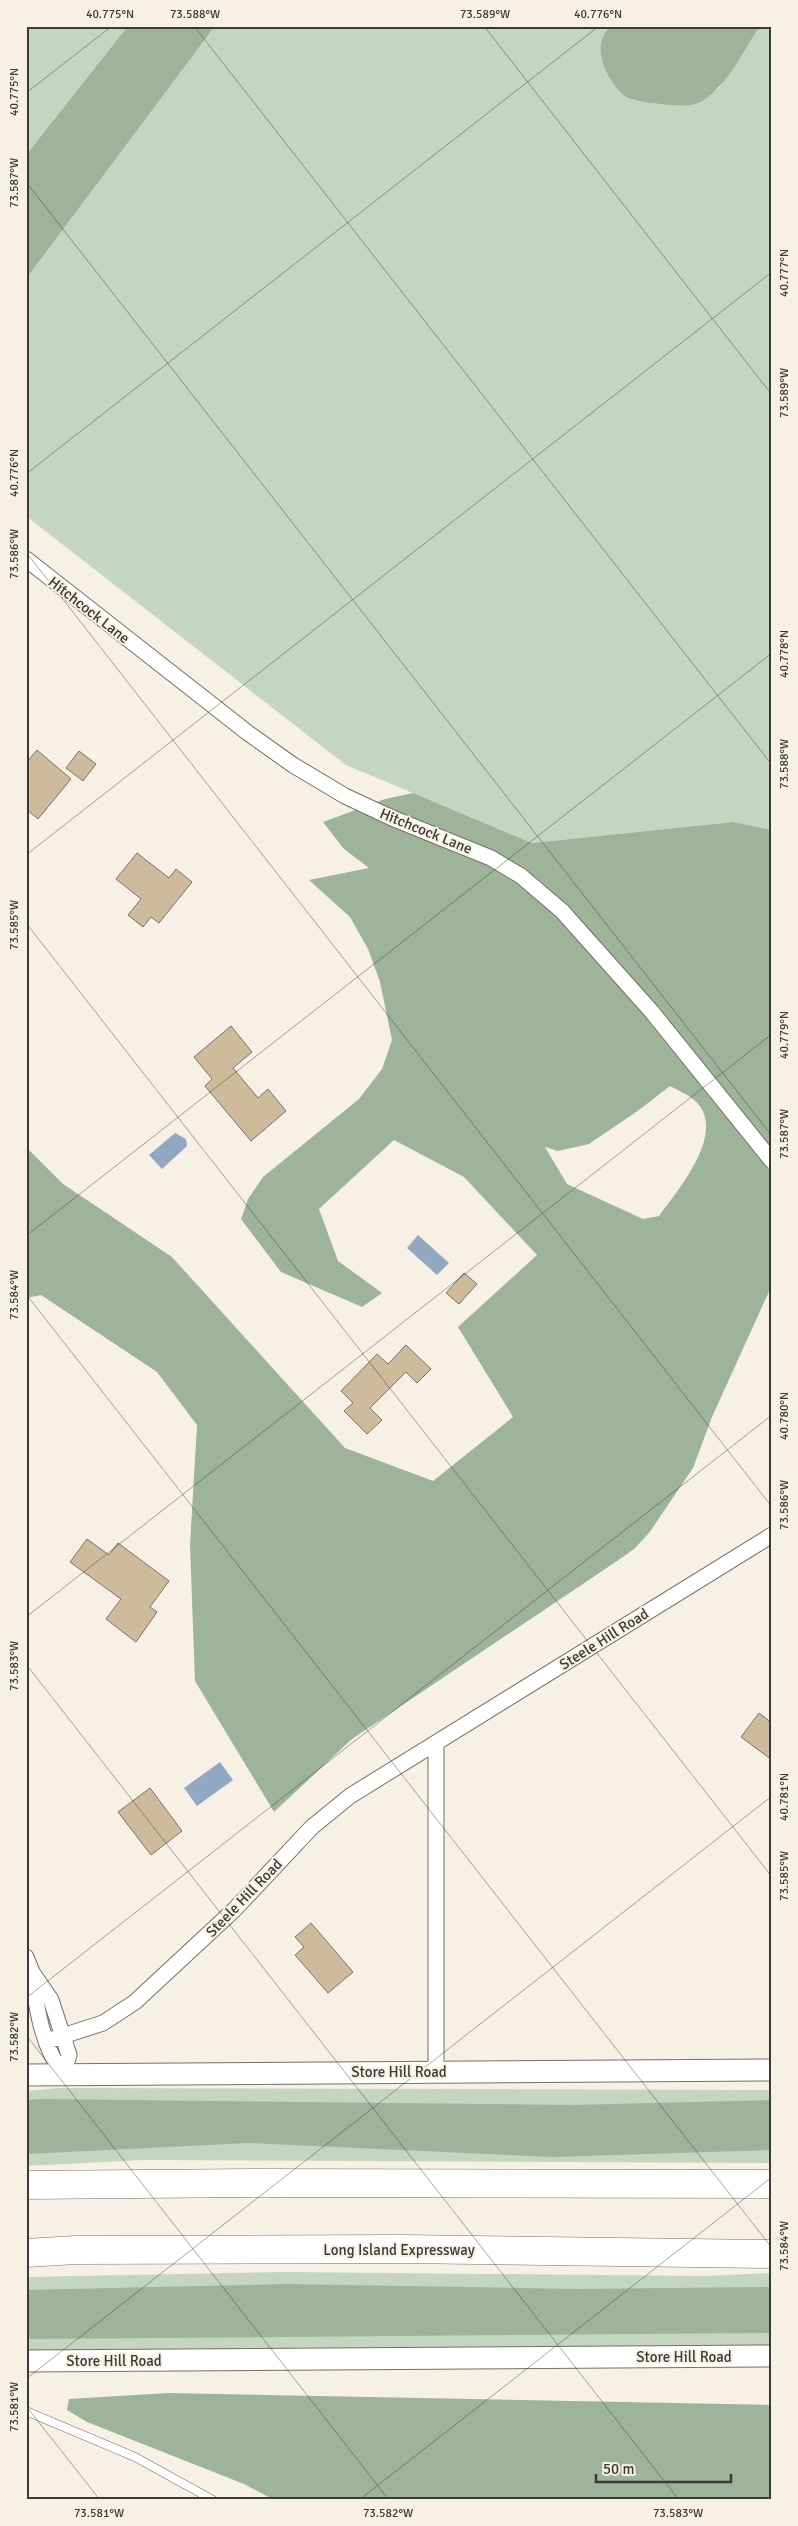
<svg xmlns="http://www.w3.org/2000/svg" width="798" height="2526" viewBox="0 0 798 2526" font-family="Signika,sans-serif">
  <rect width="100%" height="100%" fill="#f7f1e5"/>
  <path fill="#c4d6bf" d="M26,26H128L26,155Z
    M215,26H611L606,31L654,104L695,105L719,88L757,31L764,26H772V830L733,822L532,843L346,765L26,516V279Z
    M58,2088L772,2090V2163L144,2160L26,2166V2091Z
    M286,2272L704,2276L772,2273V2349L26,2350V2277Z"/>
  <path fill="#9eb498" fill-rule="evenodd" d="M128,26H215L26,279V155Z
    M611,26H764L757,31C740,56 724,92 696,104C686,108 634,103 625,96C606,80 589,45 611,26Z
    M413,793L532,843L733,822L772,830V1285L712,1417L693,1468L649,1533L634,1549L617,1561L352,1739L274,1812L195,1681L190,1545L197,1425L157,1372L41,1295L26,1298V1147L63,1184L172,1257L345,1448L433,1481L513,1417L458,1327L537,1255L464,1177L394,1140L319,1209L338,1261L382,1293L362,1307L281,1272L241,1219L248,1199L263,1177L359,1099L382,1069L392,1040L380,982L368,949L350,917L309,880L369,868L344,849L323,822L385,799ZM670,1086C677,1090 687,1094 693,1099C730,1129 679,1189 659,1216L643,1219L567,1184L545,1147L558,1151L589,1144L639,1110Z
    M43,2099L571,2105L772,2100V2150L552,2157L249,2143L26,2154V2100Z
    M284,2284L577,2289L772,2287V2333L26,2339V2290Z
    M168,2393L772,2405V2500H274L244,2484L87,2422L67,2410L69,2399Z"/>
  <path fill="#90a8c2" d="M175,1133L186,1139L187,1146L162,1169L149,1155Z
    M418,1235L449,1263L437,1275L407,1248Z
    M220,1762L233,1780L197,1806L184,1788Z"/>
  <path fill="#cdbb9c" stroke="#787268" d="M37,750L71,779L38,819L26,809V763Z
    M79,751L96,764L83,781L66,768Z
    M137,853L169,878L176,869L192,882L159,923L151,917L143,927L128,915L141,899L116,879Z
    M231,1026L252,1052L233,1068L258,1098L268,1089L286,1111L251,1141L205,1086L212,1079L194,1057Z
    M464,1273L477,1284L459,1304L446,1293Z
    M406,1345L431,1369L417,1383L406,1372L370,1408L382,1420L367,1434L344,1411L353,1403L341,1391L377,1354L388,1364Z
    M87,1539L109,1555L118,1543L169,1581L150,1607L157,1612L136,1642L106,1619L121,1599L70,1562Z
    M759,1713L772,1723V1760L741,1737Z
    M150,1788L182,1831L151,1855L118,1812Z
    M311,1923L353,1972L328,1993L295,1955L304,1947L295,1937Z"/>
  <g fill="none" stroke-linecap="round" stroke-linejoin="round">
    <defs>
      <path id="lane" d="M26,2411L135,2457L213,2500"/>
      <path id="street" d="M26,559L248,733L293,765L345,796L392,818L491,858L521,876L562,911L652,1012L772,1161
        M26,1957L32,1972
        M32,1972L51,2000L69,2055L63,2074C42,2046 36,2007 32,1972Z
        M47,2041L103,2023L135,2002L234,1910L312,1827L350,1796L772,1535
        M436,2072V1743"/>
      <path id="secondary" d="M26,2075L772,2070
        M26,2361L772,2356"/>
      <path id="highway" d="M26,2185L252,2183L772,2184
        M26,2253L76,2250L403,2249L772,2254"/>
    </defs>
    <use href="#lane" stroke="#767066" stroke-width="9"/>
    <use href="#street" stroke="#767066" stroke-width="17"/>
    <use href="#secondary" stroke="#767066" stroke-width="23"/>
    <use href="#highway" stroke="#767066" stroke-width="29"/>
    <use href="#lane" stroke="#fff" stroke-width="8"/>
    <use href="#street" stroke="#fff" stroke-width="15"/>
    <use href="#secondary" stroke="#fff" stroke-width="21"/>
    <use href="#highway" stroke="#fff" stroke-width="28"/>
  </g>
  <path fill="none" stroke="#3d3a36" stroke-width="1" stroke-opacity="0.45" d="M194,26L772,765M484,26L772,395M26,93L112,26M26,182L772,1136M26,474L599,26M26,552L772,1507M26,855L772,272M26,923L772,1877M26,1236L772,653M26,1294L772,2248M26,1617L772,1034M26,1664L679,2500M26,1998L772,1415M26,2035L389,2500M26,2379L772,1796M26,2406L100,2500M359,2500L772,2177"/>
  <g text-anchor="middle" stroke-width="4" stroke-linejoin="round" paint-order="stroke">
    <g font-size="15" fill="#3d3a36" stroke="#f7f1e5">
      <text transform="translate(89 610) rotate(38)" y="5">Hitchcock Lane</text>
      <text transform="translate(426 831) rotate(22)" y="5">Hitchcock Lane</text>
      <text transform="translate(604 1639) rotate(-32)" y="5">Steele Hill Road</text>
      <text transform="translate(244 1898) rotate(-46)" y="5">Steele Hill Road</text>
      <text x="399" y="2077">Store Hill Road</text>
      <text x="399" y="2255">Long Island Expressway</text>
      <text x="684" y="2362">Store Hill Road</text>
      <text x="114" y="2366">Store Hill Road</text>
    </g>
  </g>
  <rect width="798" height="2526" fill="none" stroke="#f7f1e5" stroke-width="55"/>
  <path d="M596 2474v8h135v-8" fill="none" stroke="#3d3a36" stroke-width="2.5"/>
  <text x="603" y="2474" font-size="15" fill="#3d3a36" stroke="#f7f1e5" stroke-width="4" paint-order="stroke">50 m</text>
  <rect x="28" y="28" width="742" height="2470" fill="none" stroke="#3d3a36" stroke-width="2"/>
  <g font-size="12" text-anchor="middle" fill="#3d3a36">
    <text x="110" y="18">40.775°N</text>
    <text x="195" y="18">73.588°W</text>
    <text x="485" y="18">73.589°W</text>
    <text x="598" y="18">40.776°N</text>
    <text transform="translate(14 92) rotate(-90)" y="4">40.775°N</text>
    <text transform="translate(14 183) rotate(-90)" y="4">73.587°W</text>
    <text transform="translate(784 273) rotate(-90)" y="4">40.777°N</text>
    <text transform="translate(784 393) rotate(-90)" y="4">73.589°W</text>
    <text transform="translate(14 473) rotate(-90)" y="4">40.776°N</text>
    <text transform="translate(14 554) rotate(-90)" y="4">73.586°W</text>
    <text transform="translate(784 654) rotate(-90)" y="4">40.778°N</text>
    <text transform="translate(784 764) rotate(-90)" y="4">73.588°W</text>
    <text transform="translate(14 925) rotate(-90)" y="4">73.585°W</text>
    <text transform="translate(784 1035) rotate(-90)" y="4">40.779°N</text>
    <text transform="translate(784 1134) rotate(-90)" y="4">73.587°W</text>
    <text transform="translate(14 1295) rotate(-90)" y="4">73.584°W</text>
    <text transform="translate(784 1416) rotate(-90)" y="4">40.780°N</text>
    <text transform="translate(784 1505) rotate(-90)" y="4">73.586°W</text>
    <text transform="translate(14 1666) rotate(-90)" y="4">73.583°W</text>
    <text transform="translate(784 1797) rotate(-90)" y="4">40.781°N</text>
    <text transform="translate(784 1876) rotate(-90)" y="4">73.585°W</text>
    <text transform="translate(14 2037) rotate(-90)" y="4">73.582°W</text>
    <text transform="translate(784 2246) rotate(-90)" y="4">73.584°W</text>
    <text transform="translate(14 2407) rotate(-90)" y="4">73.581°W</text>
    <text x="99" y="2517">73.581°W</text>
    <text x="388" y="2517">73.582°W</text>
    <text x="678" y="2517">73.583°W</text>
  </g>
</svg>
